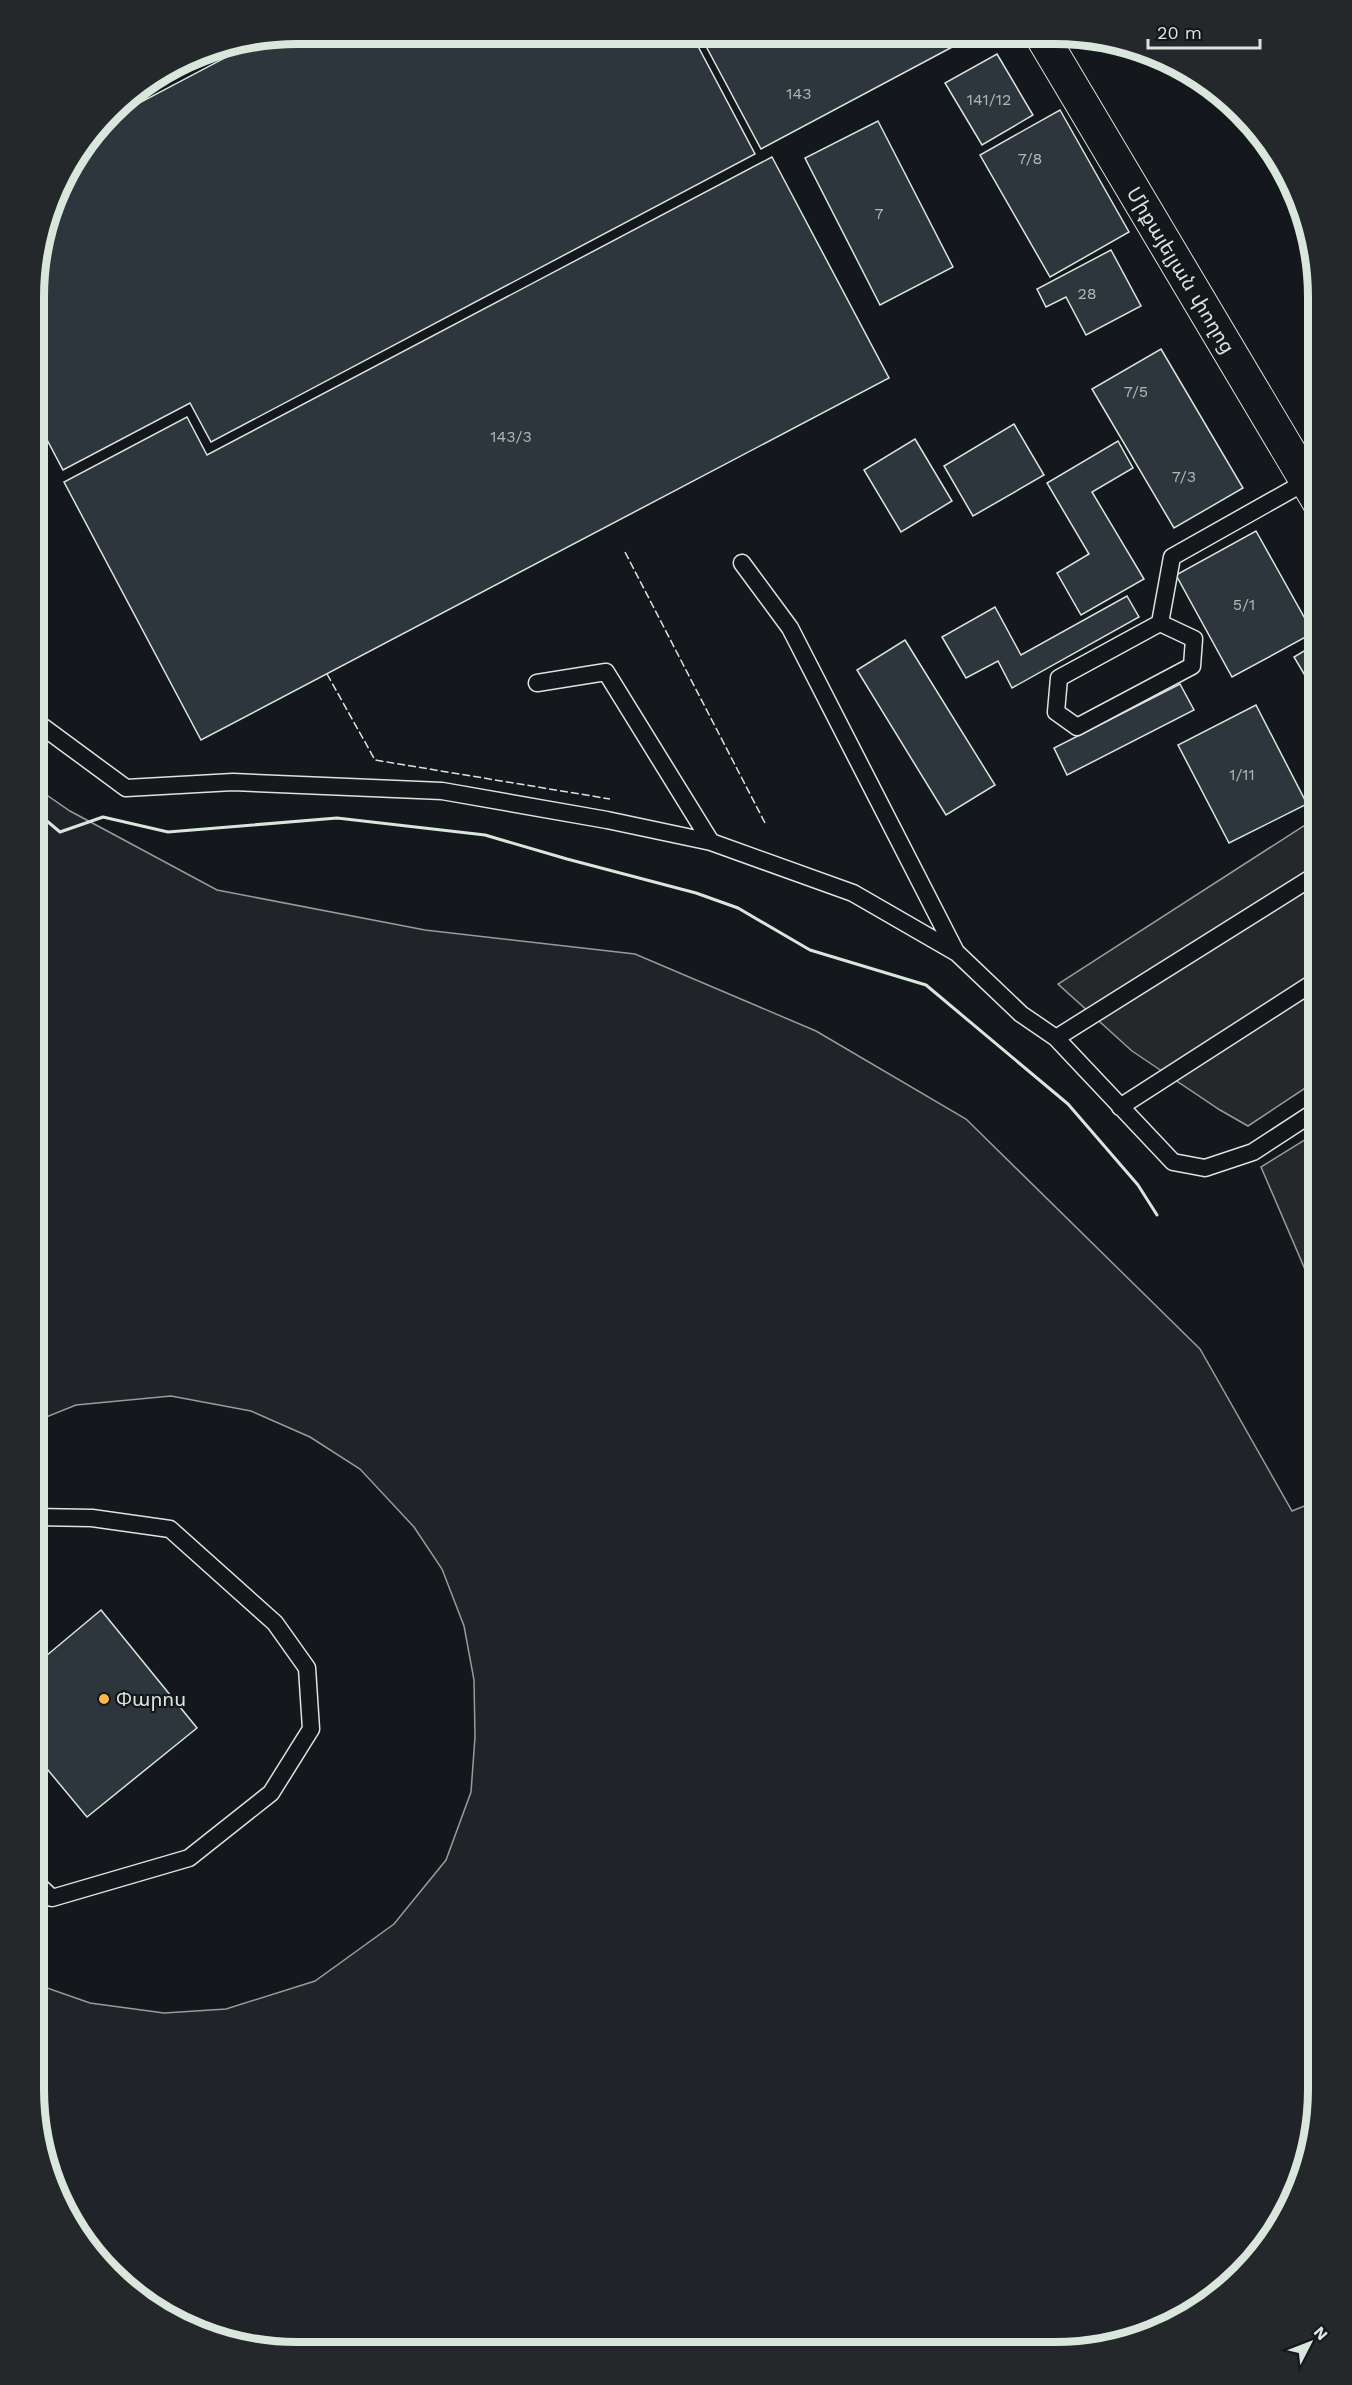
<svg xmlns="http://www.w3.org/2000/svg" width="1352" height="2385" viewBox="0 0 1352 2385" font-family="'Work Sans','Noto Sans Armenian',sans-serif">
  <rect width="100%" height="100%" fill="#14181c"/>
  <path fill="#202428" stroke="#939e99" stroke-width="1.5" d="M35,787L70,811L217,890L425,930L635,954L816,1031L966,1119L1200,1349L1292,1511L1319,1500L1318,2106L1299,2189L1264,2249L1202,2307L1141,2338L1055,2352L262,2350L195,2332L123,2287L78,2235L47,2174L33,2088V1983L90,2003L164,2013L226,2009L315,1981L394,1924L446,1860L471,1792L475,1737L474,1680L464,1626L442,1569L414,1527L360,1469L310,1437L251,1411L171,1396L76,1405L34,1422Z"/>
  <path fill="#24282b" stroke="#939e99" stroke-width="1.5" d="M1319,816V1079L1248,1126L1220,1110L1132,1051L1058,984Z
    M1319,1131V1302L1261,1167Z"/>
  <path fill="#2c363c" stroke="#d8e6dc" stroke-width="1.5" d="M296,33L692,35L755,154L211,442L190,403L63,470L35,417V262L60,180L105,121L257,41Z
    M700,35L971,37L761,149Z
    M231,46L116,107L123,99L196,53Z
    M997,54L1033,115L982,145L945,83Z
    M1060,110L1129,232L1050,277L980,155Z
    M878,121L953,267L880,305L805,158Z
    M772,157L889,378L201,740L64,482L187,417L207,455Z
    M1111,250L1141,306L1086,335L1066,297L1046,307L1037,289Z
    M1161,349L1243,488L1174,528L1092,389Z
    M1014,424L1044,475L973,516L944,466Z
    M915,439L952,501L901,532L864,470Z
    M1118,441L1133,468L1092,492L1144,579L1081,615L1057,573L1089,554L1047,483Z
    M1256,531L1313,633L1232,677L1176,575Z
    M1127,596L1139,617L1012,688L998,661L966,678L942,637L995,607L1021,655Z
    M905,640L995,785L946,815L857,670Z
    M1319,642V699L1294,657Z
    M1180,684L1194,710L1067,775L1054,748Z
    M1256,705L1307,804L1229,843L1178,745Z
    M101,1610L197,1728L87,1817L33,1752L34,1666Z"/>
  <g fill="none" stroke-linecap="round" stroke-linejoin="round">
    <defs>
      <path id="service" d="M742,563L790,628L956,952
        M1160,623L1194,639L1192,666L1077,727L1056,712L1059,678L1160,623L1172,557L1307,481
        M537,683L606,672L711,842
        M35,721L126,788L233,782L442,791L607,820L711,842L853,893L957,953L1021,1014L1056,1038L1173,1162L1205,1168L1253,1152L1319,1109
        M1056,1038L1319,873
        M1120,1107L1319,979
        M33,1880L52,1898L189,1858L271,1793L311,1729L307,1668L275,1623L170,1529L92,1518L34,1517"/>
      <path id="minor" d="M1043,38L1319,502"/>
    </defs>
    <use href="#service" stroke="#d8e6dc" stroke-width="19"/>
    <use href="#minor" stroke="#d8e6dc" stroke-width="35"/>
    <use href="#service" stroke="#14181c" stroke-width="16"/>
    <use href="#minor" stroke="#14181c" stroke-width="33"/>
    <path stroke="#d8e6dc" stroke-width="1.5" stroke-dasharray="8 3" stroke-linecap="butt" d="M625,552L765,823
      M327,674L375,760L610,799"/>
    <path stroke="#d8e6dc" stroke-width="3" d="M35,811L60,832L103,817L168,832L337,818L485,835L567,859L696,893L738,908L810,950L926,985L1068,1104L1138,1185L1157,1215"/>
  </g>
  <circle fill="#ffb74d" stroke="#14181c" stroke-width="2" cx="104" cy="1699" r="6"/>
  <g text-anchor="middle" stroke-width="4.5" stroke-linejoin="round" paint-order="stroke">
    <g font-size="16" fill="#adbab4">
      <text x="799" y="99">143</text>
      <text x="989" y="105">141/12</text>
      <text x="1030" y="164">7/8</text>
      <text x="879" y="219">7</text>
      <text x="1087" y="299">28</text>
      <text x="1136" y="397">7/5</text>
      <text x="511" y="442">143/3</text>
      <text x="1184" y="482">7/3</text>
      <text x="1244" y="610">5/1</text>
      <text x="1242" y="780">1/11</text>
    </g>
    <g font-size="20" fill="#d8e6dc" stroke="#14181c">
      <text transform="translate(1181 270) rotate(59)" y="7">Միքայելյան փողոց</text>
    </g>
    <g font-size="20" fill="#d8e6dc" stroke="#14181c" text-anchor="start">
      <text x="116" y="1706">Փարոս</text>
    </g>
  </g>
  <path d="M0 0H1352V2385H0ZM297 44H1055A253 253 0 0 1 1308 297V2089A253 253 0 0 1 1055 2342H297A253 253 0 0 1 44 2089V297A253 253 0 0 1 297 44Z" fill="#24282b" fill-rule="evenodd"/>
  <path fill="none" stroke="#d8e6dc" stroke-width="8" d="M297 44H1055A253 253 0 0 1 1308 297V2089A253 253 0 0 1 1055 2342H297A253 253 0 0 1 44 2089V297A253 253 0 0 1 297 44Z"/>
  <g transform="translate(1310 2343) rotate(48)" stroke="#14181c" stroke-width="4.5" paint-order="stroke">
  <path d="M0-4.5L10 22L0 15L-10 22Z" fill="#d8e6dc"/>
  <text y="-9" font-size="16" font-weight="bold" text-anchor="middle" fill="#d8e6dc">N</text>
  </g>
  <path d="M1148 39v9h112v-9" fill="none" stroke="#d8e6dc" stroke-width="3"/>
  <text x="1157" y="39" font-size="18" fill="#d8e6dc" stroke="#14181c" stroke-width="4.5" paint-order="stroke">20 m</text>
</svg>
